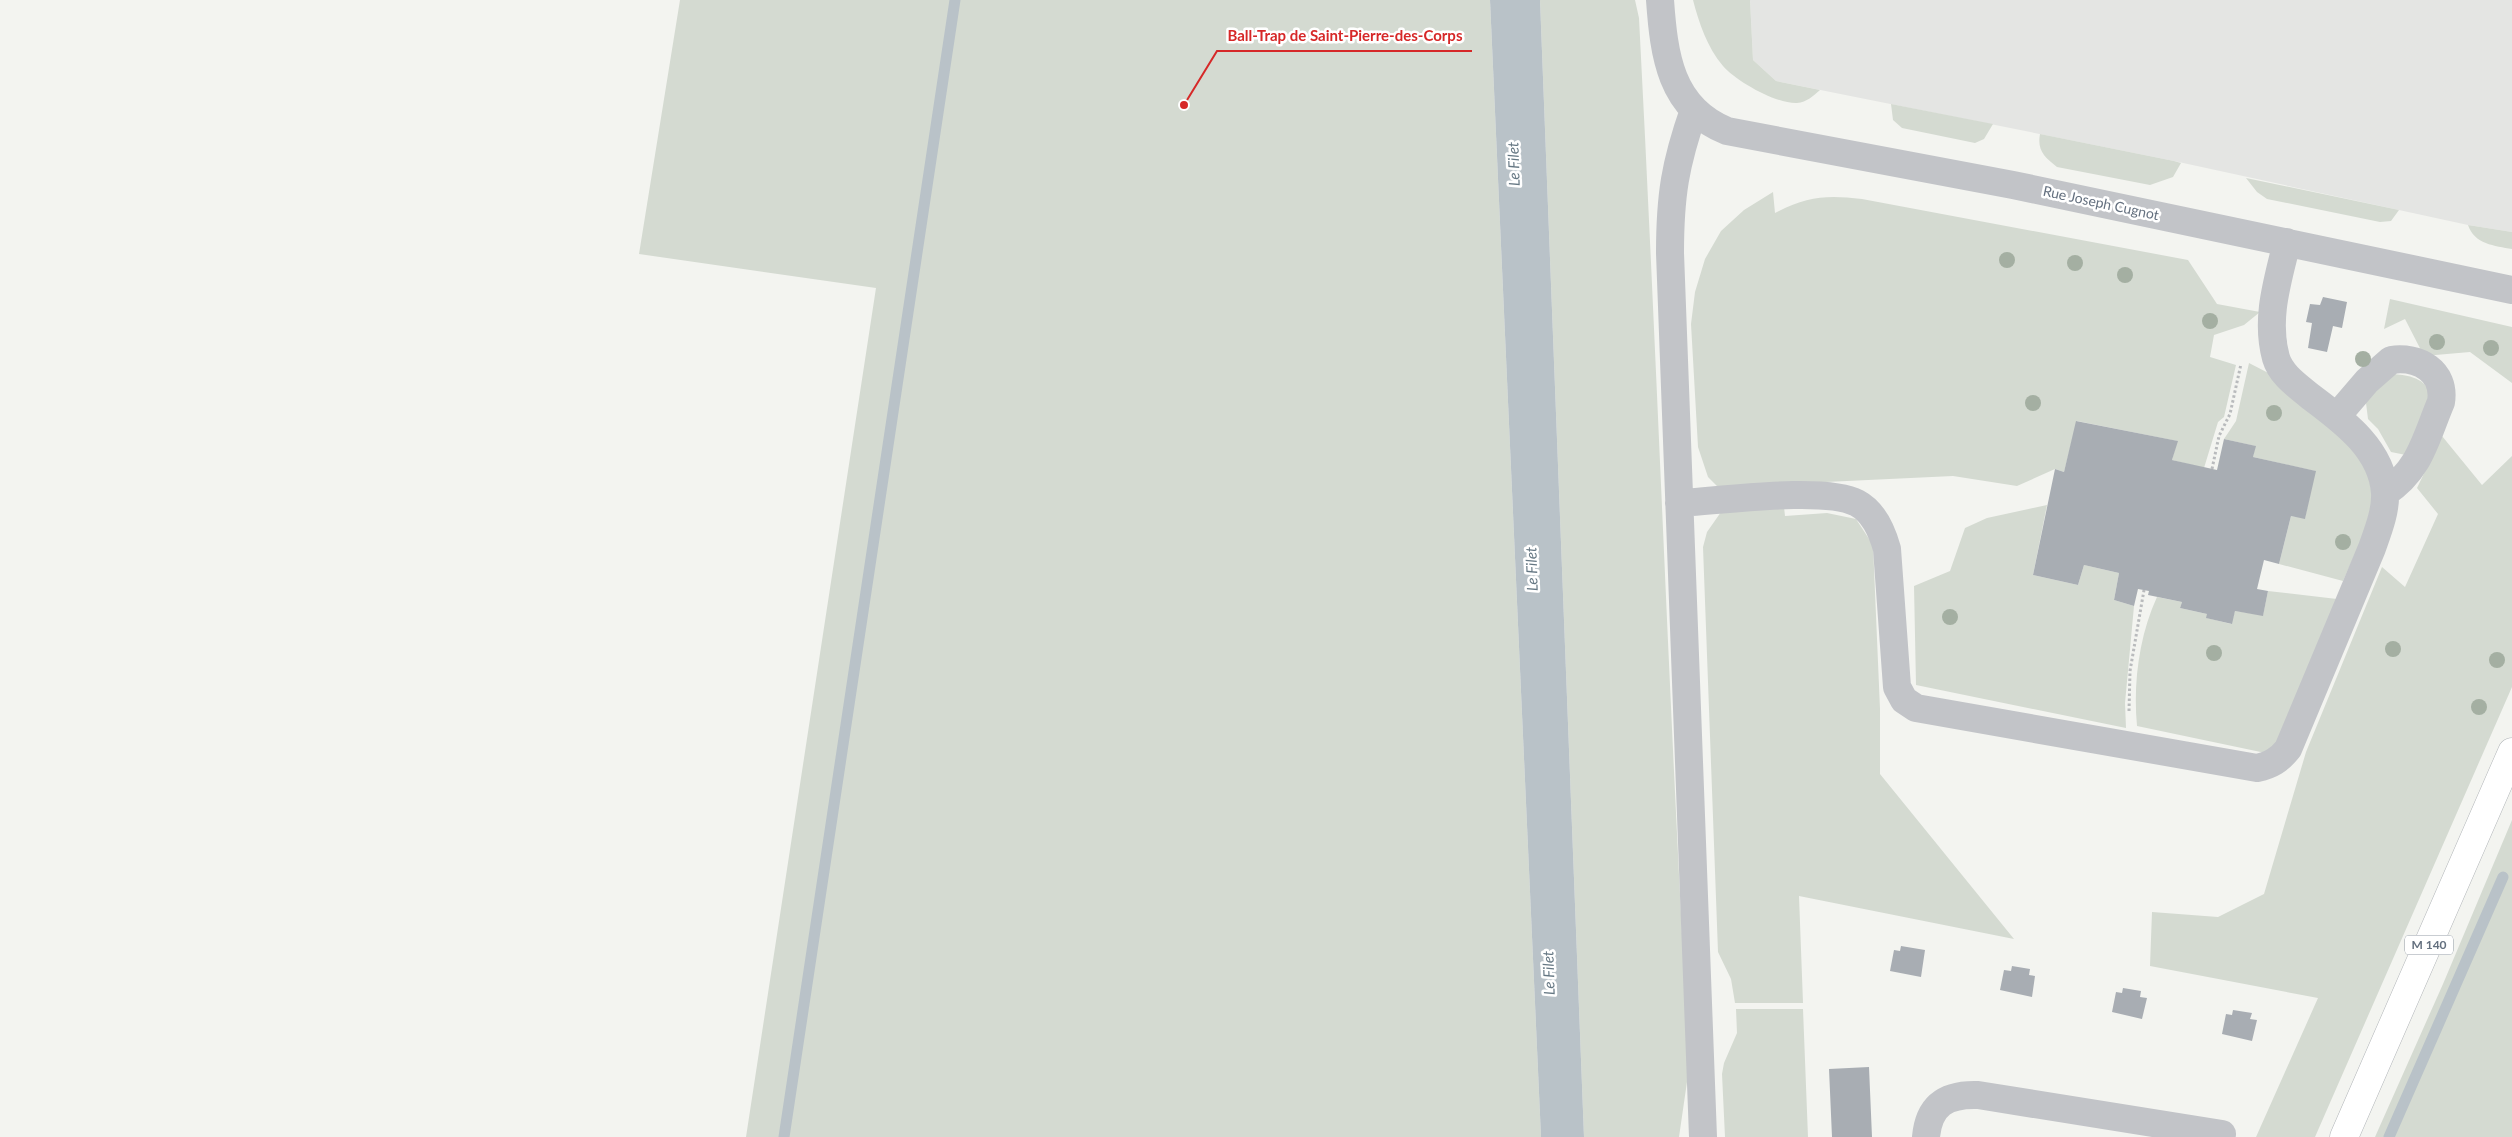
<svg xmlns="http://www.w3.org/2000/svg" width="2512" height="1137" viewBox="0 0 2512 1137" font-family="Lato,sans-serif">
  <rect width="100%" height="100%" fill="#f3f4f0"/>
  <path fill="#e4e5e3" d="M1750,0H2512V232L2468,225L2174,161L1776,81L1753,60Z"/>
  <path fill="#d4dad1" d="M680,0H1490L1541,1137H746L876,288L639,254Z
    M1540,0H1635L1639,18C1657,361 1669,704 1688,1047V1075L1679,1137H1584Z
    M1693,0H1750L1753,60L1776,81L1820,90C1813,96 1807,102 1797,103C1776,104 1736,81 1723,66C1707,47 1699,23 1693,0Z
    M1891,104L1993,124L1984,139L1975,143L1902,128L1893,120Z
    M2040,134L2174,161L2181,163L2173,177L2150,185L2057,167C2044,157 2037,150 2040,134Z
    M2246,178L2399,210L2391,221L2380,222L2267,199L2257,192Z
    M1773,192L1775,213C1807,196 1827,195 1862,199L2188,260L2217,304L2260,312L2244,325L2214,335L2210,357L2236,365L2224,417L2218,422L2204,468L2172,460L2177,441L2077,421L2064,472L2055,469L2017,486L1953,476L1718,487L1708,477L1698,447L1691,324L1695,292L1705,259L1721,231L1744,210Z
    M2468,225L2512,232V249C2495,246 2474,244 2468,225Z
    M2390,299L2512,327V383L2470,352L2424,356L2405,319L2384,329Z
    M2249,363L2278,378L2361,448L2376,507L2343,581L2279,564L2291,516L2305,518L2315,471L2253,457L2255,446L2224,439L2236,421Z
    M2393,374C2455,378 2422,419 2406,455L2391,452L2378,429L2368,419L2366,403L2371,387Z
    M2442,436L2482,485L2512,456V687L2315,1137H2256L2318,998L2150,966L2152,912L2218,917L2264,894L2306,752L2382,567L2405,587L2438,514L2417,488Z
    M2047,505L2033,575L2078,585L2084,565L2119,573L2114,600L2134,606L2125,703L2126,728L1916,685L1914,586L1950,571L1965,528L1987,518Z
    M1784,507L1785,516L1827,513L1856,519L1873,545L1880,709V774L2014,939L1799,896L1803,1003H1735L1731,979L1718,952L1703,547L1707,532L1721,512Z
    M2268,591L2337,599L2275,755L2137,726C2133,684 2139,636 2157,597L2182,602L2180,608L2207,614V618L2231,624L2235,611L2263,615Z
    M2512,820V1137H2375L2443,984Z
    M1736,1009H1803L1808,1137H1725L1722,1074L1724,1063L1737,1033Z"/>
  <path fill="#b9c2c8" d="M1490,0H1540L1584,1137H1541Z"/>
  <g fill="none" stroke-linecap="round" stroke-linejoin="round">
    <path stroke="#b9c2c8" stroke-width="11" d="M784,1137L955,0
      M2389,1137L2503,877"/>
  </g>
  <path fill="#a8adb3" d="M2323,297L2347,302L2342,328L2333,326L2327,352L2308,348L2312,323L2306,322L2310,304L2320,305Z
    M2076,421L2178,441L2172,460L2217,470L2224,439L2256,446L2253,457L2316,471L2305,519L2291,516L2279,564L2264,560L2257,589L2268,591L2263,616L2235,611L2232,624L2206,618L2207,614L2180,608L2182,602L2148,595L2149,591L2138,589L2134,606L2114,600L2119,573L2084,565L2078,585L2033,575L2055,469L2064,472Z
    M1901,946L1925,950L1921,977L1890,971L1894,950L1900,951Z
    M2012,966L2030,969L2029,975L2035,976L2032,997L2000,990L2004,970L2011,971Z
    M2123,988L2141,991L2140,997L2147,998L2142,1019L2112,1012L2116,992L2122,993Z
    M2233,1010L2252,1013L2250,1019L2257,1020L2252,1041L2222,1034L2226,1014L2232,1015Z
    M1869,1067L1872,1137H1832L1829,1069Z"/>
  <g fill="none" stroke-linecap="round" stroke-linejoin="round">
    <defs>
      <path id="major" d="M2344,1137L2512,752"/>
    </defs>
    <use href="#major" stroke="#b2b6b9" stroke-width="29"/>
    <path stroke="#b9bbbd" stroke-width="3" stroke-dasharray="2.5 2.5" stroke-linecap="butt" d="M2212,469L2219,436L2230,414L2241,364
      M2129,711L2130,671L2144,590"/>
    <path stroke="#c2c4c8" stroke-width="28" d="M1660,0C1664,55 1670,108 1727,131L2013,185L2512,290
      M1694,110C1675,164 1670,196 1670,253L1703,1137
      M2337,416L2367,381L2391,360C2418,356 2446,371 2441,402C2425,440 2420,470 2385,493
      M1679,503C1718,501 1825,486 1857,503C1874,512 1882,531 1887,549L1897,687L1904,700L1916,708L2257,768C2271,765 2279,760 2288,749L2372,548C2378,531 2386,511 2385,493C2382,449 2343,421 2311,397C2298,386 2281,375 2276,358C2265,318 2278,280 2287,242
      M1926,1137C1929,1104 1947,1094 1978,1095L2222,1134"/>
    <use href="#major" stroke="#fff" stroke-width="28"/>
  </g>
  <g fill="#a4afa2">
    <circle cx="2007" cy="260" r="8"/>
    <circle cx="2075" cy="263" r="8"/>
    <circle cx="2125" cy="275" r="8"/>
    <circle cx="2210" cy="321" r="8"/>
    <circle cx="2437" cy="342" r="8"/>
    <circle cx="2491" cy="348" r="8"/>
    <circle cx="2363" cy="359" r="8"/>
    <circle cx="2033" cy="403" r="8"/>
    <circle cx="2274" cy="413" r="8"/>
    <circle cx="2343" cy="542" r="8"/>
    <circle cx="1950" cy="617" r="8"/>
    <circle cx="2393" cy="649" r="8"/>
    <circle cx="2214" cy="653" r="8"/>
    <circle cx="2497" cy="660" r="8"/>
    <circle cx="2479" cy="707" r="8"/>
  </g>
  <g text-anchor="middle" stroke-width="5" stroke-linejoin="round" paint-order="stroke">
    <rect fill="#fff" stroke="#929ba5" stroke-width="1" x="2405" y="935.5" width="48" height="19" rx="4"/>
    <g font-size="12" font-weight="bold" fill="#64707f">
      <text x="2429" y="949">M 140</text>
    </g>
    <g font-size="14" fill="#64707f" stroke="#fff">
      <text transform="translate(2101 203) rotate(12)" y="5">Rue Joseph Cugnot</text>
    </g>
    <g font-size="15" font-style="italic" fill="#657783" stroke="#fff">
      <text transform="translate(1514 164) rotate(-92)" y="5">Le Filet</text>
      <text transform="translate(1532 569) rotate(-92)" y="5">Le Filet</text>
      <text transform="translate(1549 973) rotate(-92)" y="5">Le Filet</text>
    </g>
  </g>
  <path fill="none" stroke="#d62828" stroke-width="2" d="M1184 105L1217 51H1472"/>
  <circle fill="#d62828" stroke="#fff" stroke-width="2" cx="1184" cy="105" r="5"/>
  <g font-size="15" text-anchor="middle" font-weight="bold" fill="#d62828" stroke="#fff" stroke-width="5" stroke-linejoin="round" paint-order="stroke">
    <text x="1345" y="41">Ball-Trap de Saint-Pierre-des-Corps</text>
  </g>
</svg>
